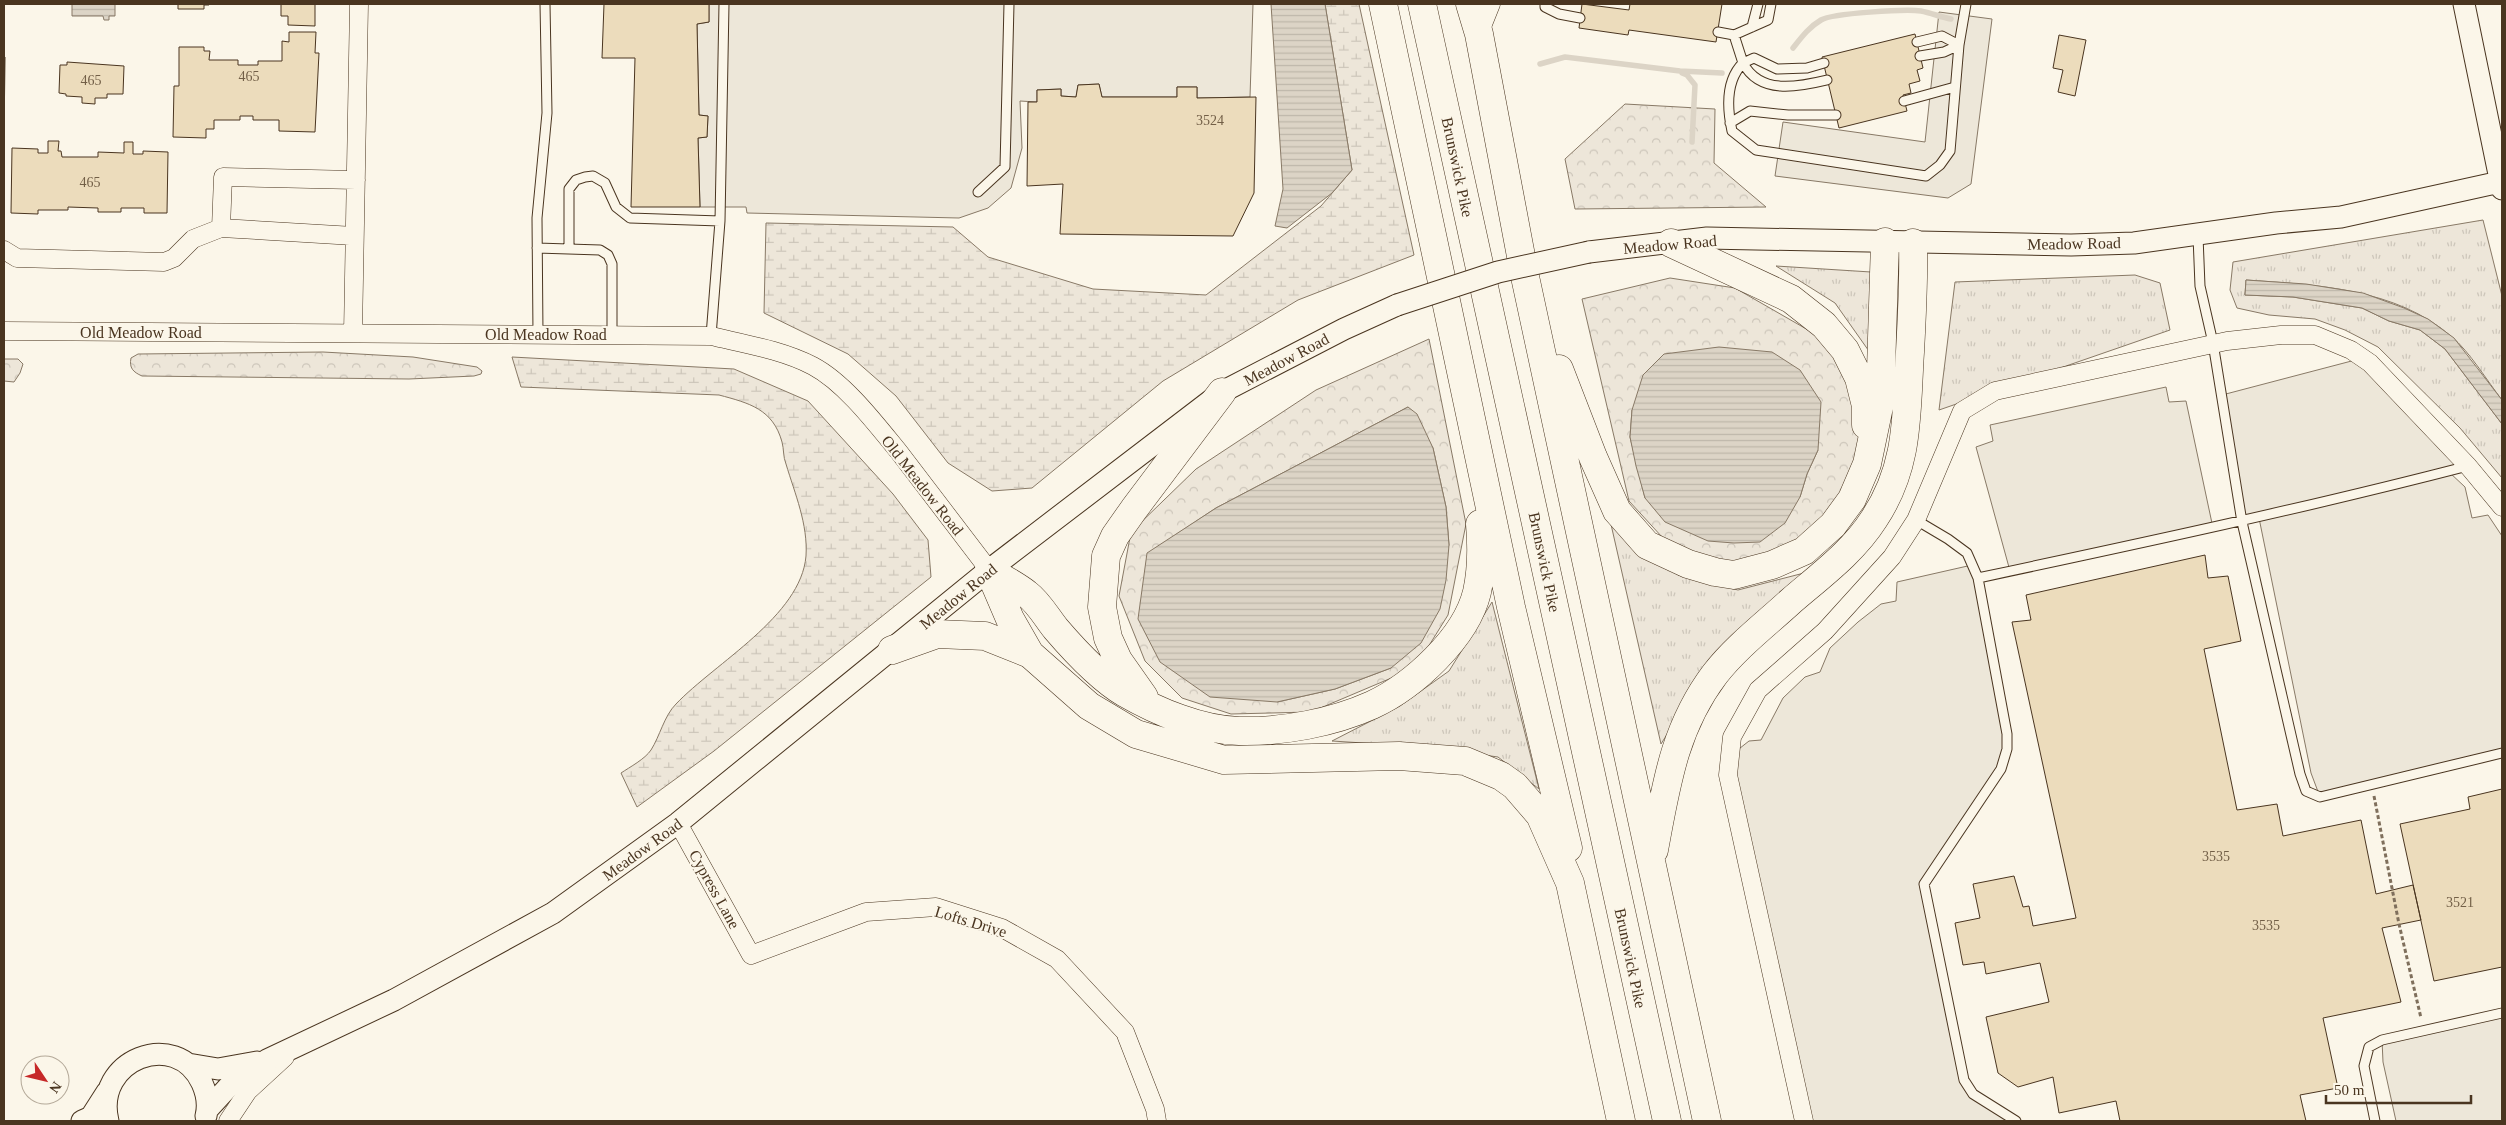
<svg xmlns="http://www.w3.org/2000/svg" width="2506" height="1125" viewBox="0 0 2506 1125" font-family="'Times New Roman',serif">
  <defs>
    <pattern id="grass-tufts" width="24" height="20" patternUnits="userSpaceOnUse" patternTransform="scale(1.25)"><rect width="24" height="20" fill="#ede6d9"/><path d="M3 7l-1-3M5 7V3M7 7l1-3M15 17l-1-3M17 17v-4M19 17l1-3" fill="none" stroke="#cdc6ba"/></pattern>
    <pattern id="forest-crowns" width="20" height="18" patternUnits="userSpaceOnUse" patternTransform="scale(1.25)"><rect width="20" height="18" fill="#ede6d9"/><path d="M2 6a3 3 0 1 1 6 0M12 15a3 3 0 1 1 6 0" fill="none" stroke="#cdc6ba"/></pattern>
    <pattern id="wetland-marsh" width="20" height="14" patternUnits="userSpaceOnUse" patternTransform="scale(1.25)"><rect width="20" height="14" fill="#ede6d9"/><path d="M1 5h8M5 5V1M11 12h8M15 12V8" fill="none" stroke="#cdc6ba"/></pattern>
    <pattern id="water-rules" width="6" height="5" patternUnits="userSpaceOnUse" patternTransform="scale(1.25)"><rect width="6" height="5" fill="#dcd4c6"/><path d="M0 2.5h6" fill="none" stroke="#beb7aa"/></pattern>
  </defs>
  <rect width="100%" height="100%" fill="#fbf6e9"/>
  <path fill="url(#grass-tufts)" stroke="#887966" d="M2483,220L2502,296V400C2488,382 2469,351 2452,337C2396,288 2317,285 2246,280L2245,295L2293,297L2362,308L2389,321L2420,330L2445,349L2502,424V478L2460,428L2378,347L2345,330L2315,319L2269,315L2237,308L2230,290L2233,262Z
    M1776,266L1871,272V354L1835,303Z
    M2135,275L2160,283L2170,330L1939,410L1955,282Z
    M1610,520L1678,575L1738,590L1808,572L1707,670L1661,744Z
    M1492,602L1539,789L1498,757L1426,747L1332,741L1400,706L1449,671Z"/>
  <path fill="url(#forest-crowns)" stroke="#887966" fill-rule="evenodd" d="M1625,104L1715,109L1714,163L1766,207L1575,209L1565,159Z
    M1670,278L1735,288L1822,338L1853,385L1862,457L1838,510L1792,548L1738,566L1674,550L1629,501L1582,299ZM1632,410L1818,450L1807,474L1800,497L1645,498L1630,437Z
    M1429,339L1466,524L1448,615L1415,668L1311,712L1231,714L1182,698L1145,661L1119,596L1131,532L1196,469L1316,390ZM1408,407L1433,448L1446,507L1449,545L1391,668L1335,689L1277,702L1147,554L1216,508Z
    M323,352L413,357L477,367L482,371L481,374L474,376L409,379L142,376C133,372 129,368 131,358L138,354Z
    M4,359H18L23,364L20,373L14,382L4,381Z"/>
  <path fill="url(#wetland-marsh)" stroke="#887966" d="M1325,4H1359L1414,255L1298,300L1163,381L1032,488L992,491L948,463L896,396L848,354L764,313L766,223L953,227L988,257L1093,289L1206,295L1321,206L1352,170Z
    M512,357L734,369L808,401L893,494L928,540L931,577L714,751L637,807L621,773C630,767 645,759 651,750C660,736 664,716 676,704C715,663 801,616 806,556C808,524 795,494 786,464C783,457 784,449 782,442C773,409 749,403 719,395L521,387Z"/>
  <path fill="#ede7d9" stroke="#887966" d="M709,4H1253L1250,97L1197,98V87H1177V97H1102L1099,84L1078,85L1076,97L1061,96V89L1037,90V102L1020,101L1022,148L1011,188L988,208L959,218L747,213L746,207H700L698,138L707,137L708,116L699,115L697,24L709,22Z
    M1939,12L1992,19L1971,184L1948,198L1775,176L1783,122L1925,142Z
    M2363,358L2468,466L2449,472L2465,487L2472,518L2488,515L2502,536V753L2320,797L2311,773L2259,518L2242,522L2222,395Z
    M2166,387L2169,402L2186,401L2213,528L2010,571L1976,447L1993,441L1990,425Z
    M1972,565L2007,749L2001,769L1924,884L1964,1080L1973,1094L2016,1121H1804L1730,756L1749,741L1761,740L1783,698L1805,677L1820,672L1830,648L1858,622L1881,604L1896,601L1897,582Z
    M2502,1013V1121H2396L2383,1062L2382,1040Z"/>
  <path fill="url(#water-rules)" stroke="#887966" d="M72,4H115V16H109V20H104L103,16H72Z
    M1271,4H1325L1352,170L1332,193L1287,228L1275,226L1283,189Z
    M2246,280L2306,284L2363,293L2404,308L2428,319L2454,338L2502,400V424L2445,349L2420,330L2389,321L2362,308L2293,297L2245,295Z
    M1719,347L1772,352L1800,370L1821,402L1818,450L1807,474L1800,497L1785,523L1760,542L1734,543L1708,541L1665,522L1645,498L1636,466L1630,437L1632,410L1643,375L1664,354Z
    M1408,407L1417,414L1433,448L1446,507L1449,545L1446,580L1440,609L1421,643L1391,668L1335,689L1277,702L1210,697L1160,662L1138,619L1147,553L1216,508Z"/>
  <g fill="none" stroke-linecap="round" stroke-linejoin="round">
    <path stroke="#dcd4c6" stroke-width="5.5" d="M1793,48C1801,38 1809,27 1821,20C1833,13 1906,9 1921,11C1931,13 1941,17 1951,19
      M1540,64L1565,57L1680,71L1722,73
      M1682,73L1687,75L1695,85L1692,142"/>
  </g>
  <path fill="#ecdcbc" stroke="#4a3520" d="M178,4H209V5H204V9H178Z
    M281,4H319H315V26L288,25V16H281Z
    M604,4H709V22L697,24L699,115L708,116L707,137L698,138L700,207H631L635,58H602Z
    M1582,4L1629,10L1630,4H1722L1716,42L1629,30L1628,35L1579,28Z
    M289,32H316L315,53H319L315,132L279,131V120H253V116H240V120H214V129H206V138L173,137L174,86H179V47H204V51H210L209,60H238V65H258V61H282V41L289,42Z
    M1915,34L1923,68L1917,70L1920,81L1909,84L1911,93L1903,95L1907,111L1839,128L1822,57Z
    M2059,35L2086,40L2075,96L2058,92L2063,70L2053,68Z
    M4,57H5L4,137Z
    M67,62L124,66L123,94H107V98H95V104L82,103V97L66,96V94L59,93L60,65H67Z
    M1099,84L1102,97H1177V87H1197V98L1256,97L1254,193L1233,236L1060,234L1063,184L1027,186L1028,102H1037V90L1061,89V96L1076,97L1078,85Z
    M48,141H59L58,151H61L62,157H98V152L124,153V142H133V154H143V151L168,152L167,213H144V208H121V212H98V208L68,207V210H38V214L11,213L12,148L38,149V153H48Z
    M2205,555L2208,578L2228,576L2241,641L2204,649L2237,810L2277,804L2283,836L2361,820L2376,894L2413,885L2421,920L2382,928L2401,1002L2323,1018L2338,1088L2300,1095L2306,1121H2120L2116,1101L2059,1113L2053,1077L2018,1087L1998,1073L1986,1017L2049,1002L2040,963L1986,974L1984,962L1963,965L1955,923L1980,918L1973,884L2014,876L2023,907L2029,906L2033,926L2076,918L2012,622L2031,620L2026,595Z
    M2502,789V967L2434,981L2400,824L2470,809L2468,797Z"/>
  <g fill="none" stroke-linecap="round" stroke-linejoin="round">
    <defs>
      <path id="service" d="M1545,4V7L1559,14L1580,18
        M1752,27L1758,4
        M1718,32L1734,35L1768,20L1771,4
        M1734,35L1743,63L1754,58L1777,69L1807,68L1824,63
        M1917,42L1942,36L1959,45
        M1920,56L1944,52L1959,45
        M1827,80C1798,87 1760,95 1743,63C1725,81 1727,108 1732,131L1756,150L1926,176L1940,165L1950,151L1959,45L1966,4
        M1904,101L1955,87
        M1730,123L1750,111L1788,115H1836
        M978,192L1005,167L1009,4
        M2198,236L2200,286L2213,343L2242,522L2300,774L2306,791L2320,797L2502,753
        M537,248L600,250L608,255L612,264V335
        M569,249V189L576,180L585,177L593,176L605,183L616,207L630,218L720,221
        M538,334L537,218L547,113L545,4
        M711,336L720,221L724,4
        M1916,520L1948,539L1967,553L1978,578L2007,734V749L2001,769L1924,884L1964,1080L1973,1094L2016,1121
        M1978,578C2142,543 2306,508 2468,466
        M2375,1121L2364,1066L2369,1047L2382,1040L2502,1013"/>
      <path id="minor" d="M1479,34L1491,4
        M221,228L223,177L356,180
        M4,250L17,258L164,262L174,258L193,239L221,228L354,236
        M4,331L711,336C745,344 782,350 813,366C845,383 876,424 899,452C929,491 959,531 989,570
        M353,333L359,4
        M678,823L751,955L866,912L936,907L1002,928L1057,959L1125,1032L1155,1109L1157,1121
        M228,1121L248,1091L285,1057
        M1804,1121L1728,775L1732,737L1758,690L1825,631L1892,557L1916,520L1962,411L1995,391L2227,341L2281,335H2315L2351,350L2370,363L2468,466L2502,507"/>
      <path id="tertiary" d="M2464,4L2502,189
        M1589,252L1707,238L2071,245L2134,243L2276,223L2341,217L2500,182
        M188,1064L218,1069L257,1062
        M208,1109L231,1084L267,1060L394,1000L553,913L678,823L989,570L1222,392L1344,329L1397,305
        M82,1121L91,1117L107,1092
        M108,1121C93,1060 176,1027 202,1083C207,1094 209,1104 206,1116"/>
      <path id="trunk" d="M1383,4L1511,607L1568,848
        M1422,4L1667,1121
        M1470,4L1479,34L1524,272L1707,1121
        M1671,243L1791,299L1824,325L1845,350L1859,378L1866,406V425
        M1559,369L1593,457L1617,511L1647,545L1688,564L1715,572L1734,575L1772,565L1804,551L1833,525L1852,499L1867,464L1880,402L1885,242
        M989,570L1010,619L1030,654L1089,706L1136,734L1224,760L1399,756L1465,761L1501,776L1515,786L1540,815L1570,883L1621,1121
        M989,570C1001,578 1016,585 1027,594C1039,603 1047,618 1056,629C1074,650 1101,679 1125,693C1158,712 1201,730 1239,731C1282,732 1332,723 1372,705C1413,686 1466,638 1477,592C1482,569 1482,547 1480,524
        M892,650L937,634L985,636L1030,654
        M1144,697L1118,660L1108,638L1102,607L1106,556L1115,536L1134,509L1222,392
        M1654,850C1666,786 1674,728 1715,674C1736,647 1766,624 1791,601C1820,576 1853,552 1874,519C1910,465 1906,413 1910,352C1912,316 1914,280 1913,243"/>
    </defs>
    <use href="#service" stroke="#4a3520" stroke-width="11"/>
    <use href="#minor" stroke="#4a3520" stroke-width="19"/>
    <use href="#tertiary" stroke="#4a3520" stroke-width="23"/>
    <use href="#trunk" stroke="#4a3520" stroke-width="29"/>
    <path stroke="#7f6f5c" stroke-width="3" stroke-dasharray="4 2.5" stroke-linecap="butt" d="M2374,796L2399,924L2421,1018"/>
    <use href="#service" stroke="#fbf6e9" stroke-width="9"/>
    <use href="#minor" stroke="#fbf6e9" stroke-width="18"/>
    <use href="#tertiary" stroke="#fbf6e9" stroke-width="21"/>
    <use href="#trunk" stroke="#fbf6e9" stroke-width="28"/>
    <defs>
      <path id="tertiary-bridge" d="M1397,305L1498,272L1589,252"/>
    </defs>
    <use href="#tertiary-bridge" stroke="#4a3520" stroke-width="23" stroke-linecap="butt"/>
    <use href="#tertiary-bridge" stroke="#fbf6e9" stroke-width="21"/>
  </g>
  <g text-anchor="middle" stroke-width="4" stroke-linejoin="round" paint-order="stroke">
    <g font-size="14" fill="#725f47">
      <text x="249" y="81">465</text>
      <text x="91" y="85">465</text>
      <text x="1210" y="125">3524</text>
      <text x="90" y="187">465</text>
      <text x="2216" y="861">3535</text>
      <text x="2460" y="907">3521</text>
      <text x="2266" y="930">3535</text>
    </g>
    <g font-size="16" fill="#4a3520" stroke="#fbf6e9">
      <text transform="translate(1458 167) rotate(78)" y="6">Brunswick Pike</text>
      <text transform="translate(2074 243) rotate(-1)" y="6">Meadow Road</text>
      <text transform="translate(1670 244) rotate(-5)" y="6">Meadow Road</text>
      <text x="141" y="338">Old Meadow Road</text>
      <text x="546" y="340">Old Meadow Road</text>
      <text transform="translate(1286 359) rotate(-28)" y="6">Meadow Road</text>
      <text transform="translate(923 485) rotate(52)" y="6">Old Meadow Road</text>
      <text transform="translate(1545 562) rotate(78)" y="6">Brunswick Pike</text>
      <text transform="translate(958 596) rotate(-39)" y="6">Meadow Road</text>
      <text transform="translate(642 849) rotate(-36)" y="6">Meadow Road</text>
      <text transform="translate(715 889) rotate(61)" y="6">Cypress Lane</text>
      <text transform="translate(971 921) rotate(17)" y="6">Lofts Drive</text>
      <text transform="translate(1631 958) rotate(78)" y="6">Brunswick Pike</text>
    </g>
  </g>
  <rect width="2506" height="1125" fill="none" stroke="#4a3520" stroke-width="10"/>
  <g transform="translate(45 1080) rotate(125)"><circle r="24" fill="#fbf6e9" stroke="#b4a999"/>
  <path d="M0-4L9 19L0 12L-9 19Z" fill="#c62828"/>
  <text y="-8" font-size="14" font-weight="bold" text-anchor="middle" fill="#4a3520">N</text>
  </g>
  <path d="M2326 1095v8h145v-8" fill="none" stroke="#4a3520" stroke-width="2.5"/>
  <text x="2334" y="1095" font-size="15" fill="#4a3520" stroke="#fbf6e9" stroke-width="4" paint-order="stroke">50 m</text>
</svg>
